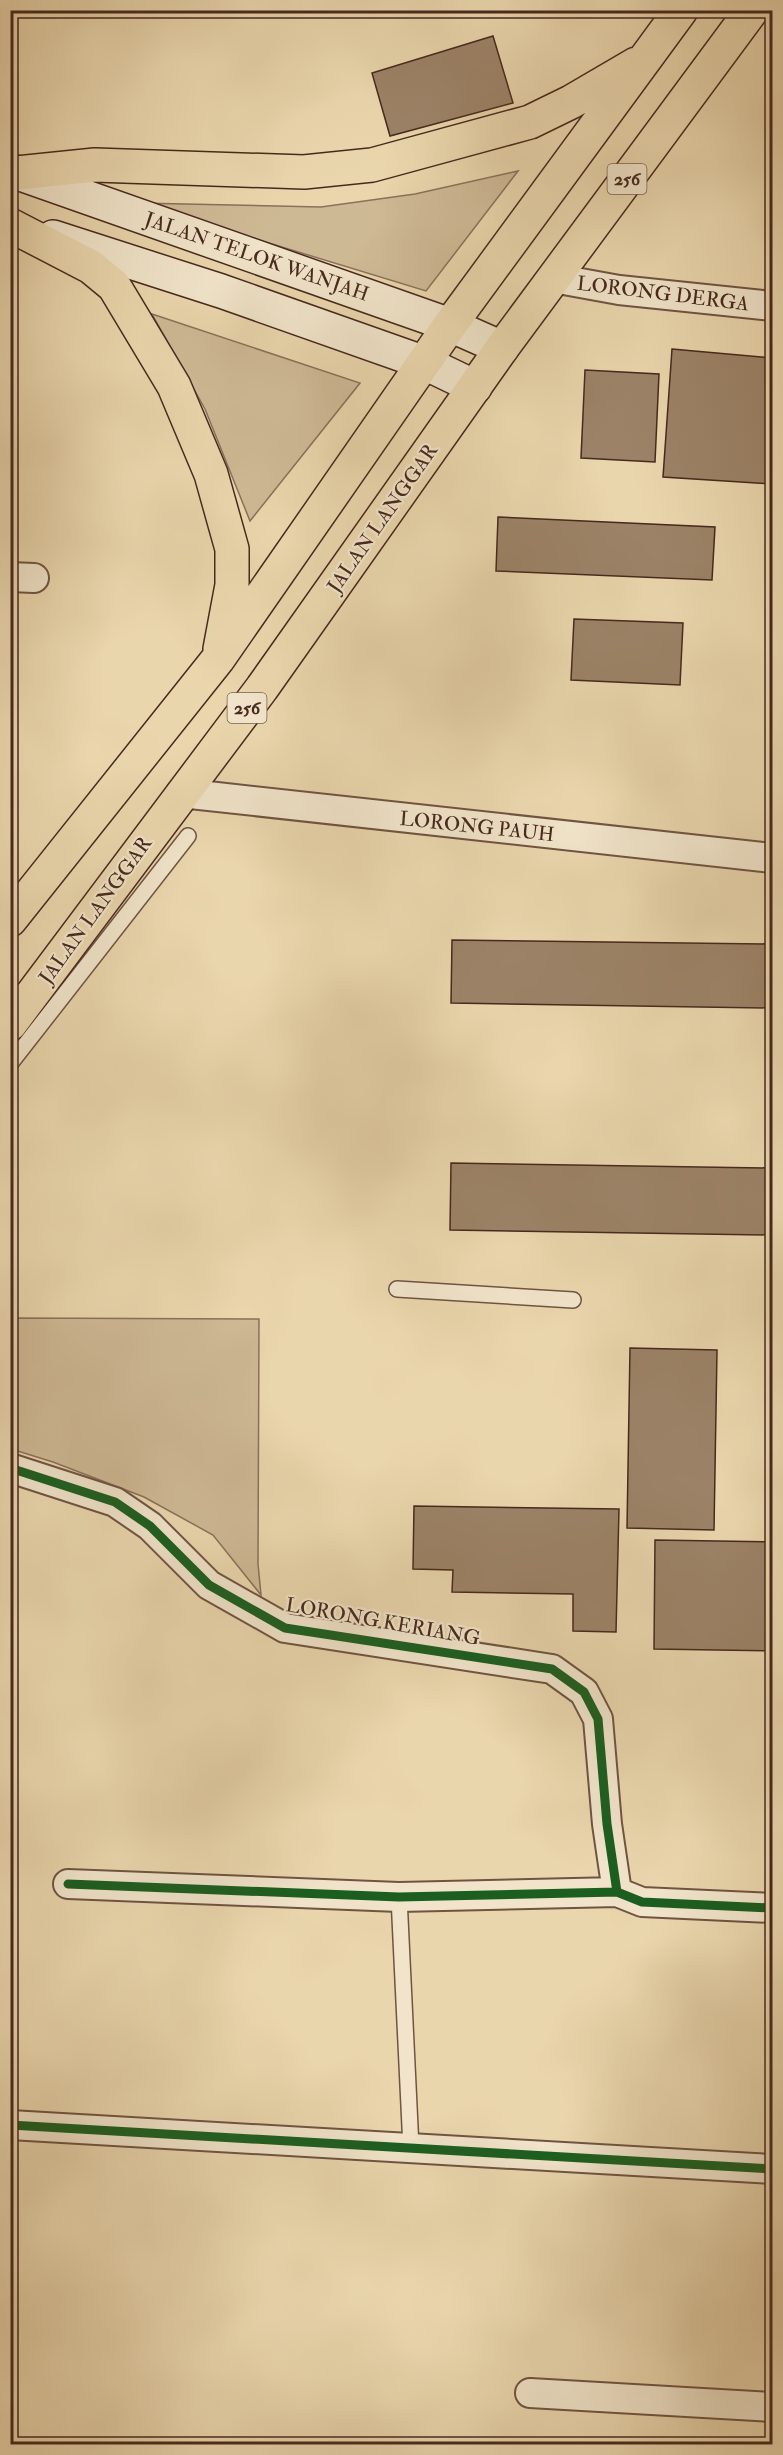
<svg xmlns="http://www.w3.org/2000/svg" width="783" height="2455" viewBox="0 0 783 2455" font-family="'IM FELL Double Pica',serif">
  <rect width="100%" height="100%" fill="#ead6ad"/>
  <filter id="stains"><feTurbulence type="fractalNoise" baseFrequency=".00333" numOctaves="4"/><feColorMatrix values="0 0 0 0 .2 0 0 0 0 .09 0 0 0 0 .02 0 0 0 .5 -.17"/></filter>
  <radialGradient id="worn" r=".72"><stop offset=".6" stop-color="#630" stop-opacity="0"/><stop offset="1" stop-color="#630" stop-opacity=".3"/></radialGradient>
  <path fill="#ceb995" stroke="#8a715a" stroke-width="1.5" d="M518,171L426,291L138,203L321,207L415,194Z
    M152,314L360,383L250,521L205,409Z
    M10,1318L259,1319L258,1564L261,1595L213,1535L144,1497L53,1462L11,1449Z"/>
  <path fill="#9c8368" stroke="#47291e" stroke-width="1.5" d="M493,36L513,103L390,136L372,73Z
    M672,349L772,358V484L663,477Z
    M585,370L659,374L655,462L581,458Z
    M498,517L715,527L712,580L496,571Z
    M574,619L683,623L680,685L571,680Z
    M452,940L772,944V1008L451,1003Z
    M451,1163L772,1168V1235L450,1230Z
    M630,1348L717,1350L714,1530L627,1528Z
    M414,1506L619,1509L616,1632L573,1631V1594L452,1592L453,1570L413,1569Z
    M655,1540L772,1542V1651L654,1649Z"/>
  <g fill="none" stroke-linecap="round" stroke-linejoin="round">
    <defs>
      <path id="lane" d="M10,1064L188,836
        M397,1289L573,1300
        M399,1897L411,2148"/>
      <path id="street" d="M553,278L619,290L772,306
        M10,577L34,578
        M181,793L772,858
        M10,1468L115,1502L150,1526L209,1585L285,1628L552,1669L584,1692L598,1719L607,1824L617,1892
        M68,1884L399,1897L617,1892L642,1902L772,1908
        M10,2125L772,2169
        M530,2393L772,2407"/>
      <path id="secondary" d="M12,171L450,325L502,348
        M53,237L221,291L425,363L475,387"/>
      <path id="primary" d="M17,173L95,165L304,172L372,165L530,122L571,102L636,64
        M10,225L91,267L114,286L174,386L211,474L232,549V585L220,649
        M10,920L218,659L450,325L681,10
        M10,1024L262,688L502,348L752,10"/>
    </defs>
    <use href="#lane" stroke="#705442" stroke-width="18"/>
    <use href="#street" stroke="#705442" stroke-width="32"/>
    <use href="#secondary" stroke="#47291e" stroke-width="36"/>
    <use href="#primary" stroke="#47291e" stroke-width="36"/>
    <use href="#lane" stroke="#f1e4ca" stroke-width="15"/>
    <use href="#street" stroke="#f1e4ca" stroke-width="28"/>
    <use href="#secondary" stroke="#f1e4ca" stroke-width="33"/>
    <use href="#primary" stroke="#ead6ad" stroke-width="33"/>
    <defs>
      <path id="cycleway" d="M10,1468L115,1502L150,1526L209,1585L285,1628L552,1669L584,1692L598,1719L607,1824L617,1892
        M68,1884L399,1897L617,1892L642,1902L772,1908
        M10,2125L772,2169"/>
    </defs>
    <use href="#cycleway" stroke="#f1e4ca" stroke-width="13"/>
    <use href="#cycleway" stroke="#1b5e20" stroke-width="9"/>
  </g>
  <g text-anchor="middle" stroke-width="4.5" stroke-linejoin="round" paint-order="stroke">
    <g fill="#f1e4ca" stroke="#7a6152" stroke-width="1.5">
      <rect x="607.5" y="164" width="39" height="30" rx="4.5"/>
      <rect x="227.5" y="693" width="39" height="30" rx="4.5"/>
    </g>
    <g font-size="18" font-weight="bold" fill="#47291e">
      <text x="627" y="185">256</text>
      <text x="247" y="714">256</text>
    </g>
    <g font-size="20" fill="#47291e" stroke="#f1e4ca">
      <text transform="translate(257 256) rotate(19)" y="7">JALAN TELOK WANJAH</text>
      <text transform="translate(663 293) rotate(7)" y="7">LORONG DERGA</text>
      <text transform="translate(382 518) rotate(-55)" y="7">JALAN LANGGAR</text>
      <text transform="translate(477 826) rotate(6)" y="7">LORONG PAUH</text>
      <text transform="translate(95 910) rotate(-54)" y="7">JALAN LANGGAR</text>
      <text transform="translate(383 1621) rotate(10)" y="7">LORONG KERIANG</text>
    </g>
  </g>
  <rect width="783" height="2455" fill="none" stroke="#ead6ad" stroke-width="36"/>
  <rect x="12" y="12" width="759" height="2431" fill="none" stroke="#47291e" stroke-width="3"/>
  <rect x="18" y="18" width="747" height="2419" fill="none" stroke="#47291e" stroke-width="1.5"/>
  <rect width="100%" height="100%" filter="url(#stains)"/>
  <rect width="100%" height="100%" fill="url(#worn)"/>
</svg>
